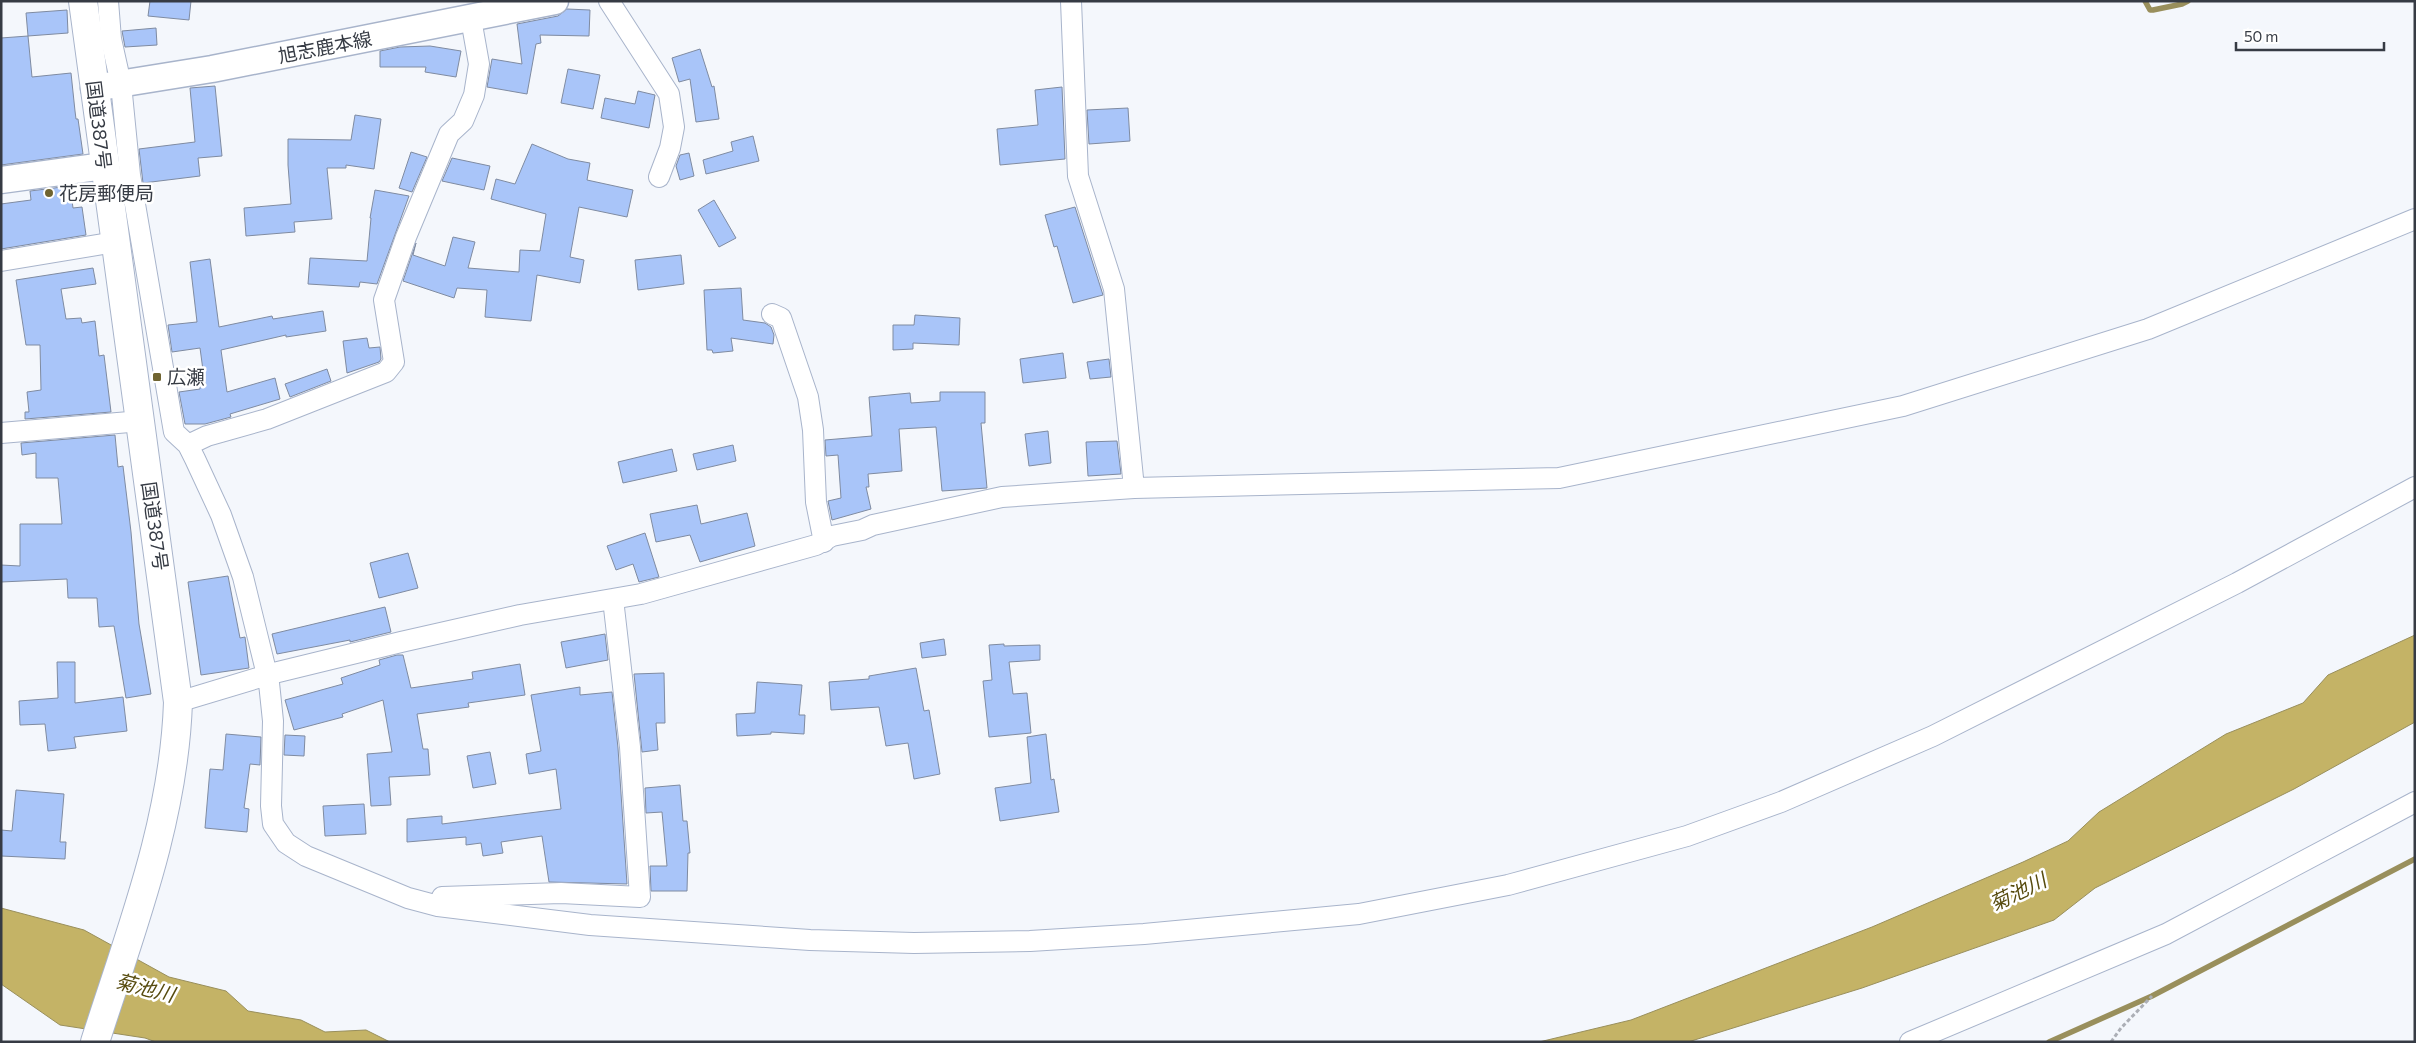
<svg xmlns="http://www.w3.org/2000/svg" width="2416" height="1043" viewBox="0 0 2416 1043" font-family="Commissioner,'Noto Sans JP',sans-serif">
  <rect width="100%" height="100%" fill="#f4f7fc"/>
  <path fill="#c4b366" stroke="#998f5c" d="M2415,635V722L2294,789L2095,888L2054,920L1862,988L1688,1042H1539L1631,1020L1872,927L2023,862L2068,841L2099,812L2226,734L2303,703L2328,675Z
    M1,908L84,930L169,977L226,991L248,1011L301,1020L325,1032L366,1030L390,1042H156L145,1038L60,1025L1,984Z"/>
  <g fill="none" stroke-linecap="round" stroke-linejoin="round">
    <path stroke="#998f5c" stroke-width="5.5" d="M2145,1L2150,10H2153L2182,4L2188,1
      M2049,1042L2152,996L2415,859"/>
  </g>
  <path fill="#a9c5f9" stroke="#7f8ba1" d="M150,1H191L189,20L148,16Z
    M567,9L590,10L589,36L540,35L541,43L536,44L527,94L487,87L492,59L522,64L517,24L558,16Z
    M67,10L68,33L28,36L26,13Z
    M156,28L157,45L125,47L122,31Z
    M28,36L32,77L71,73L75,111L76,119H78L83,154L1,165V38Z
    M430,46L461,51L456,77L425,72L426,67H380V51L400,47Z
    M700,49L712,87L714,86L719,119L696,122L690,79L679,82L672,58Z
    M568,69L600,75L593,109L561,103Z
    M215,86L222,156L198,158L200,176L143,183L139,149L195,142L190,88Z
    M1062,87L1065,159L1000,165L997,129L1038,125L1035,90Z
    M638,91L655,95L649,128L601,118L605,98L635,104Z
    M1128,108L1130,141L1089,144L1087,110Z
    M355,115L381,119L374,169L346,165V168H327L332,219L294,222L295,232L246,236L244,208L291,204L288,165V139L351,140Z
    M753,136L759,161L706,174L703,160L733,151L731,142Z
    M532,144L568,159L590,163L587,180L633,190L627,217L579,207L570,257L584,260L580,283L537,275L531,321L485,317L487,290L457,288L454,298L403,281L416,243L413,255L445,266L453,237L475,242L468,268L519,272L520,250L540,251L546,214L491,199L496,179L515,184Z
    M411,152L427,157L412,192L399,188Z
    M689,153L694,176L680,180L676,166L680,155Z
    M452,158L490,166L484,190L442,181Z
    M70,186L73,208L82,207L86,235L1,249V204L31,200L30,191Z
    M375,190L409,196L377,284L360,282L359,287L308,284L310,258L367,261L371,218H370Z
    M714,200L736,238L719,247L698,210Z
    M1075,207L1103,295L1073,303L1057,246L1054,247L1045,215Z
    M681,255L684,284L638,290L635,260Z
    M210,259L219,327L272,316L273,319L323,311L326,331L286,337V335L221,350L227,392L275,378L280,399L230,414L231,417L205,424H185L179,392L200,389V385H205L200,348L172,352L168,325L197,322L190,262Z
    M93,268L96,284L61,289L66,319L81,318L82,323L95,321L99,356L104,355L111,412L25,419V412H29L27,392L41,390L40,345H26L16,280Z
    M741,288L743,320L765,323L771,327L774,335L773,344L731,338L733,351L713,353L712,350H707L704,290Z
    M915,315L960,318L959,345L913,343V349L893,350V325H914Z
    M367,338L369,348L380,347L381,359L379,362L347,373L343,341Z
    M1063,353L1066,378L1023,383L1020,359Z
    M1109,359L1111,377L1090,379L1087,362Z
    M327,369L331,381L290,397L285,384Z
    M940,392H985V423H981L987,488L942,491L936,427L899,429L902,471L868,474L869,487H866L871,509L832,520L828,501L841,498L838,455L826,456L825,440L872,436L869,397L910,393L911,403L940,401Z
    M1048,431L1051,463L1029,466L1025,434Z
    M115,435L118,467L123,466L131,532L139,624L151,694L126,698L114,626L99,627L97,598H68L67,579L1,582V565L20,566V524H62L58,478H36V453L22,455L21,443Z
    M1117,441L1121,474L1088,476L1086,442Z
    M733,445L736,461L697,470L693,454Z
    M672,449L677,471L623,483L618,462Z
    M697,505L701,524L747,513L755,546L700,562L690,535L656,542L650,514Z
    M645,533L659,577L639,582L633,564L616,570L607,546Z
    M408,553L418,588L379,598L370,563Z
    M228,576L240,638L245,637L249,668L201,675L188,582Z
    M385,607L391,632L350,642V640L277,654L272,634Z
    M605,634L608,660L566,668L561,642Z
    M944,639L946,655L922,658L920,643Z
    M1004,644V646L1040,645V660L1009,662L1013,694L1027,693L1031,733L989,737L983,681L992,680L989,645Z
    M397,655H403L411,688L473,679L472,672L520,664L525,695L468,703L469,707L417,714L423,749H428L430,775L389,777L391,805L371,806L367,754L392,752L383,700L342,714L343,717L294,730L285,700L343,684L341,678L380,665L379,660Z
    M57,662H75V703L123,697L127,731L74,737L76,748L48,751L45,724L20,725L19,701L58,698Z
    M916,668L924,711L929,710L940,774L914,779L908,743L886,746L879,707L831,710L829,682L869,679V676Z
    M664,673L665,723H656L658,750L642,752L634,674Z
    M757,682L802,685L799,715H805L804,734L771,732V734L737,736L736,714L755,713Z
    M580,687V695L612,692L618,748L627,884L549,882L542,836L501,842L503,853L483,856L481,843L466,845V837L407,842V819L442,816V824L561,809L556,769L529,774L526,754L541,751L531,695Z
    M226,734L261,737L260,765L250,764L244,808L249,809L247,832L205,828L210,769L223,770Z
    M1046,734L1051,780L1054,779L1059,812L1000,821L995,788L1031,783L1027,737Z
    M285,735L305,736L304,756L284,755Z
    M490,752L496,784L473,788L467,756Z
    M680,785L683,821H687L690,853H688L687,891H651L650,866H667L662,812L646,813L645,788Z
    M16,790L64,794L60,842H66L65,859L1,856V830L12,831Z
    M364,804L366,834L325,836L323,806Z"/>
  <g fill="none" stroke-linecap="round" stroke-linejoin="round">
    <defs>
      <path id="minor" d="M108,1L111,39L121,84L130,175L174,432L188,445L195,459L221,515L243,577L269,683L273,721L271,806L273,824L286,843L306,856L408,898L438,906L590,925L810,940L914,943L1030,941L1144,934L1359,914L1508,885L1687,836L1781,802L1933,736L2237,583L2415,487
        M609,1L669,94L674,127L670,148L659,177
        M1,261L115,242
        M772,314L781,318L808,397L813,430L816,502L824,542
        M1,433L141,421
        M188,445L207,436L267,419L386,372L394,362L384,300L406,237L449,134L463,121L474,95L479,64L471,19
        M1134,488L1559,478L1903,406L2148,329L2415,219
        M178,702L274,673L401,642L520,615L641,594L816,545L832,536L862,530L873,525L1002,497L1134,488L1114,289L1078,176L1071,1
        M442,897L561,893L640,897L630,747L613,599
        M1910,1042L2166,934L2415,802"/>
      <path id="major" d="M94,88L212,69L555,1
        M1,180L104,166"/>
      <path id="highway" d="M83,1L178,702C174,821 131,930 95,1042"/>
    </defs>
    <use href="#minor" stroke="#a8b4cb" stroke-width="22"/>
    <use href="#major" stroke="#a8b4cb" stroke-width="29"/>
    <use href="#highway" stroke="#a8b4cb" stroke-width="30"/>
    <path stroke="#acafb6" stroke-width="3" stroke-dasharray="4 2.5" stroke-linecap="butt" d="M2111,1042L2121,1028L2152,996"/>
    <use href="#minor" stroke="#fff" stroke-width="20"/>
    <use href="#major" stroke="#fff" stroke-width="26"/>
    <use href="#highway" stroke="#fff" stroke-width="28"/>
  </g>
  <g fill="#6f6431" stroke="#fff" stroke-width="2">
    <circle cx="49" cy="193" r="5"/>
    <rect x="152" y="372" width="10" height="10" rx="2.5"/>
  </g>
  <g text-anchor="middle" stroke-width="5" stroke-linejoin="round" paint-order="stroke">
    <g font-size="19" fill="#363b44" stroke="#fff">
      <text transform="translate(325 47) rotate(-11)" y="7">旭志鹿本線</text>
      <text transform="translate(99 125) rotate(83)" y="7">国道387号</text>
      <text transform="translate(155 526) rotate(82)" y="7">国道387号</text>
    </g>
    <g font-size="19" fill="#363b44" stroke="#fff" text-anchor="start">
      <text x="59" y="200">花房郵便局</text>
      <text x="167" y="384">広瀬</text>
    </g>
    <g font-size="20" font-style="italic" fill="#574b0e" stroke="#fff">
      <text transform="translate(2018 892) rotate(-26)" y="7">菊池川</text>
      <text transform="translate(145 988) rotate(14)" y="7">菊池川</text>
    </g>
  </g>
  <rect width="2416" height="1043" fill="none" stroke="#363b44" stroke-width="5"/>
  <path d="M2236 42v8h148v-8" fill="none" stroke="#363b44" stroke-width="2.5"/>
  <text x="2244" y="42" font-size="15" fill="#363b44" stroke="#ffffff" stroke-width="4" paint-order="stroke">50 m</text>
</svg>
